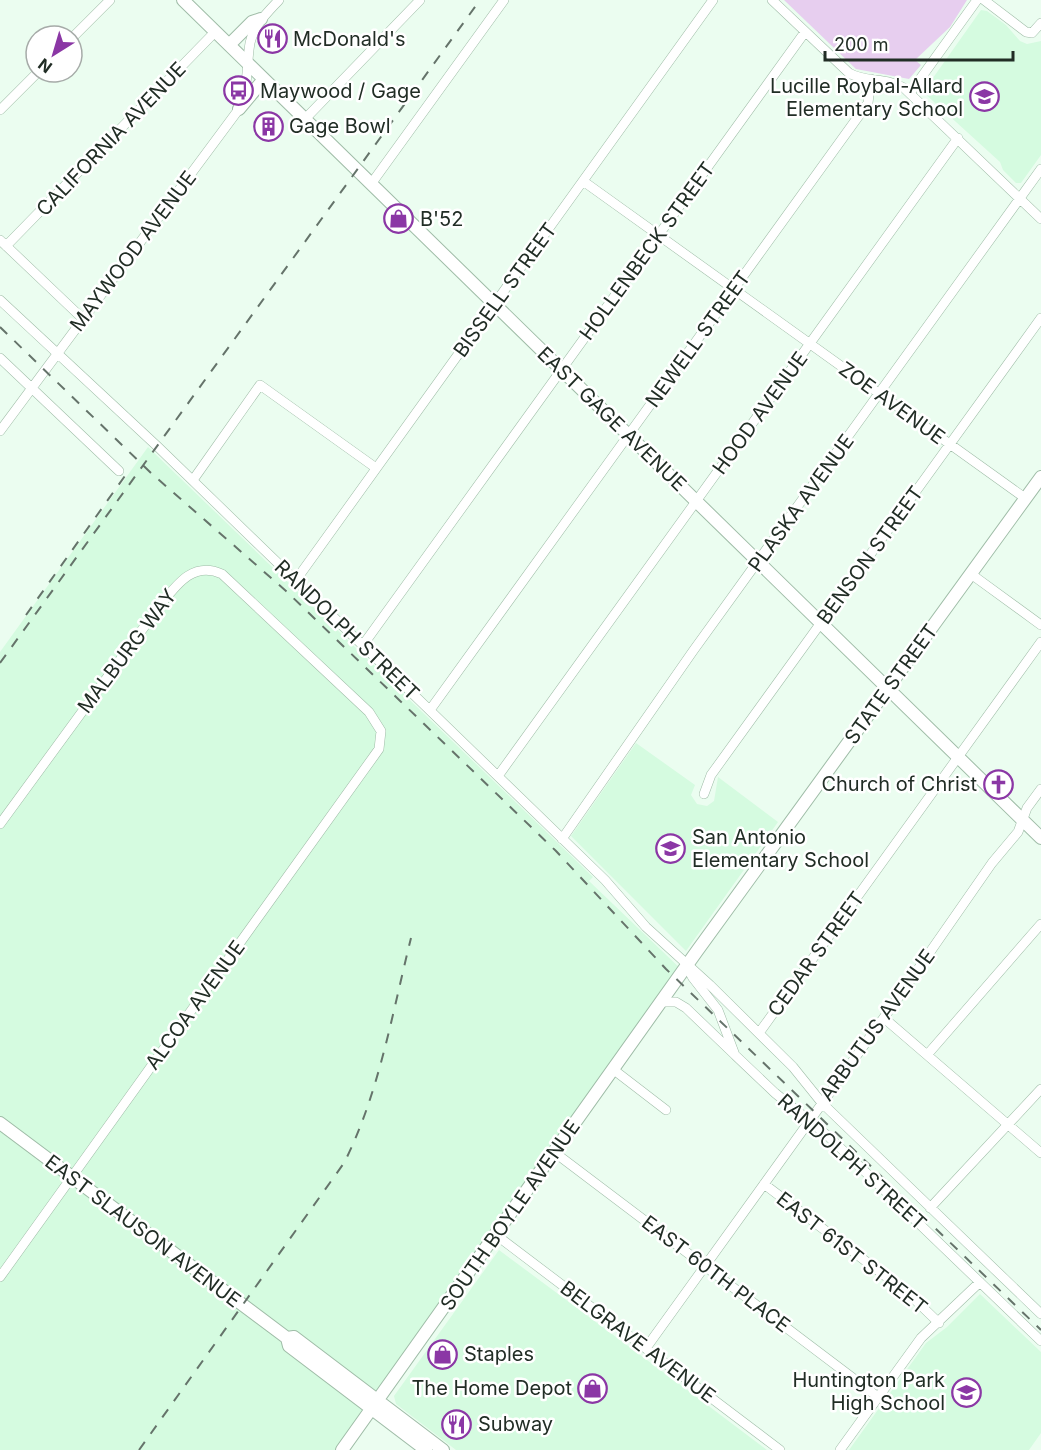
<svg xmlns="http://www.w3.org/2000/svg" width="1041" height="1450" viewBox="0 0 1041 1450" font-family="Inter,sans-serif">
  <rect width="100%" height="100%" fill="#ebfdf0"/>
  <path fill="#d5fbe0" d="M981,10L987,11L1006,25L1020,41L1027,44L1041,41V155L1021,183H1016L1003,170L1000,162L923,92Z
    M148,447L593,877L589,881L685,973L345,1445L351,1450H0V652Z
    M636,743L695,785L691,795L697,804L707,806L714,801L718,777L778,822L686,951L571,836Z
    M499,1250L698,1398L767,1450H456L396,1404L394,1396Z
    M980,1294L1041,1352V1433L1029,1450H849L926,1343L947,1327Z"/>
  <path fill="#e7ceef" d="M784,0H967L950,27L915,60L921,65L909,79L856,69Z"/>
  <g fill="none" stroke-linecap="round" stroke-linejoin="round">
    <defs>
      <path id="minor" d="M772,0L849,73C866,83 886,77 904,88L1041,219
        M984,0L1026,32L1032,33L1041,23
        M72,38L110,0
        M910,93L977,0
        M0,110L38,72
        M305,119L420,0
        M583,181L1025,498
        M371,184L504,0
        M0,240L82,318
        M6,246L215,32
        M0,300L158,447L605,880L646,927L710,985L793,1067L822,1103L1041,1314
        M0,358L119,471
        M0,431L239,109C249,87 246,66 250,43C254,25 267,13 279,0
        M193,480L260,385L376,468
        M971,574L1041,625
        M296,580L713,0
        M363,645L805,32
        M430,710L868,103L871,79
        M498,776L958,138
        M704,794L711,775L1041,318
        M0,824L158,608C175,587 192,560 222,574L369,712L381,731L379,749L0,1277
        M562,839L693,651L1041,169
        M687,967L693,978L718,1010L735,1055L775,1093L829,1137L1041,1341
        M662,1002H676L686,1008L735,1055
        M884,1018L1041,1153
        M759,1033L1041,642
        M927,1055L1041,924
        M614,1070L666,1110
        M554,1152L878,1397
        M764,1184L909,1294L939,1323
        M930,1208L1041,1089
        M496,1235L780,1450
        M646,1348L898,998L992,863L1018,832L1027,808L1041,789
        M840,1450L921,1338L980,1282"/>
      <path id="major" d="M183,0L1041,838
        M229,45L252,22L261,19
        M239,109L264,79
        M0,1123L287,1338L289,1346L426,1450
        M287,1338L294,1337L443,1450
        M342,1450L697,951L1041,477"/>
    </defs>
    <use href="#minor" stroke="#9fbca7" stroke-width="10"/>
    <use href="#major" stroke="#9fbca7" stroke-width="14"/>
    <use href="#minor" stroke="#fff" stroke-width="9"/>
    <use href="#major" stroke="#fff" stroke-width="12"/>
    <path stroke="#65736a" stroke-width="2" stroke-dasharray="10 10" stroke-linecap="butt" d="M0,327L151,473L286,591L556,851L666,969L1041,1330
      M26,615L127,473
      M0,663L480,0
      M139,1450L344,1163C379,1094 392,1014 411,938"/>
  </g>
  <defs>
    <symbol id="restaurant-ring" viewBox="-11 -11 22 22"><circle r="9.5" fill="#fff" stroke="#8b37a5" stroke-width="1.5"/><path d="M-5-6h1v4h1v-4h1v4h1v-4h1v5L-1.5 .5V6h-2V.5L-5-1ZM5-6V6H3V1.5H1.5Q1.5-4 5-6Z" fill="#8b37a5"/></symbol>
    <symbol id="bus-ring" viewBox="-11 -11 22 22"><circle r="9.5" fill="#fff" stroke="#8b37a5" stroke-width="1.5"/><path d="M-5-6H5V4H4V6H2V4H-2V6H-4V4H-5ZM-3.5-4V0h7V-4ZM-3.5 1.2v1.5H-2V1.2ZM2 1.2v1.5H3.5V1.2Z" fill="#8b37a5"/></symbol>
    <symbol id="school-ring" viewBox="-11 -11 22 22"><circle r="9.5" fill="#fff" stroke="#8b37a5" stroke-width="1.5"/><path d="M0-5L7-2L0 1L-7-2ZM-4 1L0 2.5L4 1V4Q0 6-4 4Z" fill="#8b37a5"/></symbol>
    <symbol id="building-ring" viewBox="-11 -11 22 22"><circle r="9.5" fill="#fff" stroke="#8b37a5" stroke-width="1.5"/><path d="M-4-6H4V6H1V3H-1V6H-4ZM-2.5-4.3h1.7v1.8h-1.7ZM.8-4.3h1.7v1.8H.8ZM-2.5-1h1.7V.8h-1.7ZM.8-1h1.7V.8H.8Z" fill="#8b37a5"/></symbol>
    <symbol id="shop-ring" viewBox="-11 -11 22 22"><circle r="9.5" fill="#fff" stroke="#8b37a5" stroke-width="1.5"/><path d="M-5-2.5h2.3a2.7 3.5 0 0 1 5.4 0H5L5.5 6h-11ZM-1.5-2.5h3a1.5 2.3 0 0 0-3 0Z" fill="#8b37a5"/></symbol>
    <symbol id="church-ring" viewBox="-11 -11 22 22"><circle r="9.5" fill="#fff" stroke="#8b37a5" stroke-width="1.5"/><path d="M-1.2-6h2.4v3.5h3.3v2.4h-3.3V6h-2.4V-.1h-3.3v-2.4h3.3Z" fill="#8b37a5"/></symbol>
  </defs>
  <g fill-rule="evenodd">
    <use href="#restaurant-ring" x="256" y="22" width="33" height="33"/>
    <use href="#bus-ring" x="222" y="74" width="33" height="33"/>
    <use href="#school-ring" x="968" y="80" width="33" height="33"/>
    <use href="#building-ring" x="252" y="110" width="33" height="33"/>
    <use href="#shop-ring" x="382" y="202" width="33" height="33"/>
    <use href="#church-ring" x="982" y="768" width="33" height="33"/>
    <use href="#school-ring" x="654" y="832" width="33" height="33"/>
    <use href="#shop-ring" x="426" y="1338" width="33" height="33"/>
    <use href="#shop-ring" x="576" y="1372" width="33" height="33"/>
    <use href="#school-ring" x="950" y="1376" width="33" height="33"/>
    <use href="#restaurant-ring" x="440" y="1408" width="33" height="33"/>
  </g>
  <g text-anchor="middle" stroke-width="5" stroke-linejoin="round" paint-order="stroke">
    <g font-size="20" fill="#212d25" stroke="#fff" text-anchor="start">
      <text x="293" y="46">McDonald's</text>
      <text x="963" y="93" text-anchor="end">Lucille Roybal-Allard<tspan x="963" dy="23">Elementary School</tspan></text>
      <text x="260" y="98">Maywood / Gage</text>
      <text x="289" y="133">Gage Bowl</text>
      <text x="420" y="226">B'52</text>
      <text x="977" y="791" text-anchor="end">Church of Christ</text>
      <text x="692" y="844">San Antonio<tspan x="692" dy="23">Elementary School</tspan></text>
      <text x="464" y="1361">Staples</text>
      <text x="945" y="1387" text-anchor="end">Huntington Park<tspan x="945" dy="23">High School</tspan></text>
      <text x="572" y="1395" text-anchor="end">The Home Depot</text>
      <text x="478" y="1431">Subway</text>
    </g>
    <g font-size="20" fill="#212d25" stroke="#fff">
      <text transform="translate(111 139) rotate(-46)" y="7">CALIFORNIA AVENUE</text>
      <text transform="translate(133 251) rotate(-53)" y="7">MAYWOOD AVENUE</text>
      <text transform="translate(647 251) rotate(-54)" y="7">HOLLENBECK STREET</text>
      <text transform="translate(505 290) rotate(-54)" y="7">BISSELL STREET</text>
      <text transform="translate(698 339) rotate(-54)" y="7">NEWELL STREET</text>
      <text transform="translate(892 403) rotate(36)" y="7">ZOE AVENUE</text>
      <text transform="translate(760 413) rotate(-54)" y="7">HOOD AVENUE</text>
      <text transform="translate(612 419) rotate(44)" y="7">EAST GAGE AVENUE</text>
      <text transform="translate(801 503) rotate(-54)" y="7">PLASKA AVENUE</text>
      <text transform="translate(870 555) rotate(-54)" y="7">BENSON STREET</text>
      <text transform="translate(347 630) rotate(44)" y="7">RANDOLPH STREET</text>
      <text transform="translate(127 651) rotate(-53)" y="7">MALBURG WAY</text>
      <text transform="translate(891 684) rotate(-54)" y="7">STATE STREET</text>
      <text transform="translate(816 954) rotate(-54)" y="7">CEDAR STREET</text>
      <text transform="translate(195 1005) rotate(-54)" y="7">ALCOA AVENUE</text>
      <text transform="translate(877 1025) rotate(-54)" y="7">ARBUTUS AVENUE</text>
      <text transform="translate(852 1162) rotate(42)" y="7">RANDOLPH STREET</text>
      <text transform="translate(510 1215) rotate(-55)" y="7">SOUTH BOYLE AVENUE</text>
      <text transform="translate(143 1231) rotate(37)" y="7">EAST SLAUSON AVENUE</text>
      <text transform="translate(852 1253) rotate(38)" y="7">EAST 61ST STREET</text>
      <text transform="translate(716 1274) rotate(37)" y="7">EAST 60TH PLACE</text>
      <text transform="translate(638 1342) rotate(37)" y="7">BELGRAVE AVENUE</text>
    </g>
  </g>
  <g transform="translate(54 54) rotate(217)"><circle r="28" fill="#ffffff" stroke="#a6aba8" stroke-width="1.5"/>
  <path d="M0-4.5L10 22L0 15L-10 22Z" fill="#8b37a5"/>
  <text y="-9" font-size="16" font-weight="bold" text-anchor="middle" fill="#212d25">N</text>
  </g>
  <path d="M825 51v9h188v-9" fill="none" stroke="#212d25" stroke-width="3"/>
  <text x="834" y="51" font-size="18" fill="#212d25" stroke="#ffffff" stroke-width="4.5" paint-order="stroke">200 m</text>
</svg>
